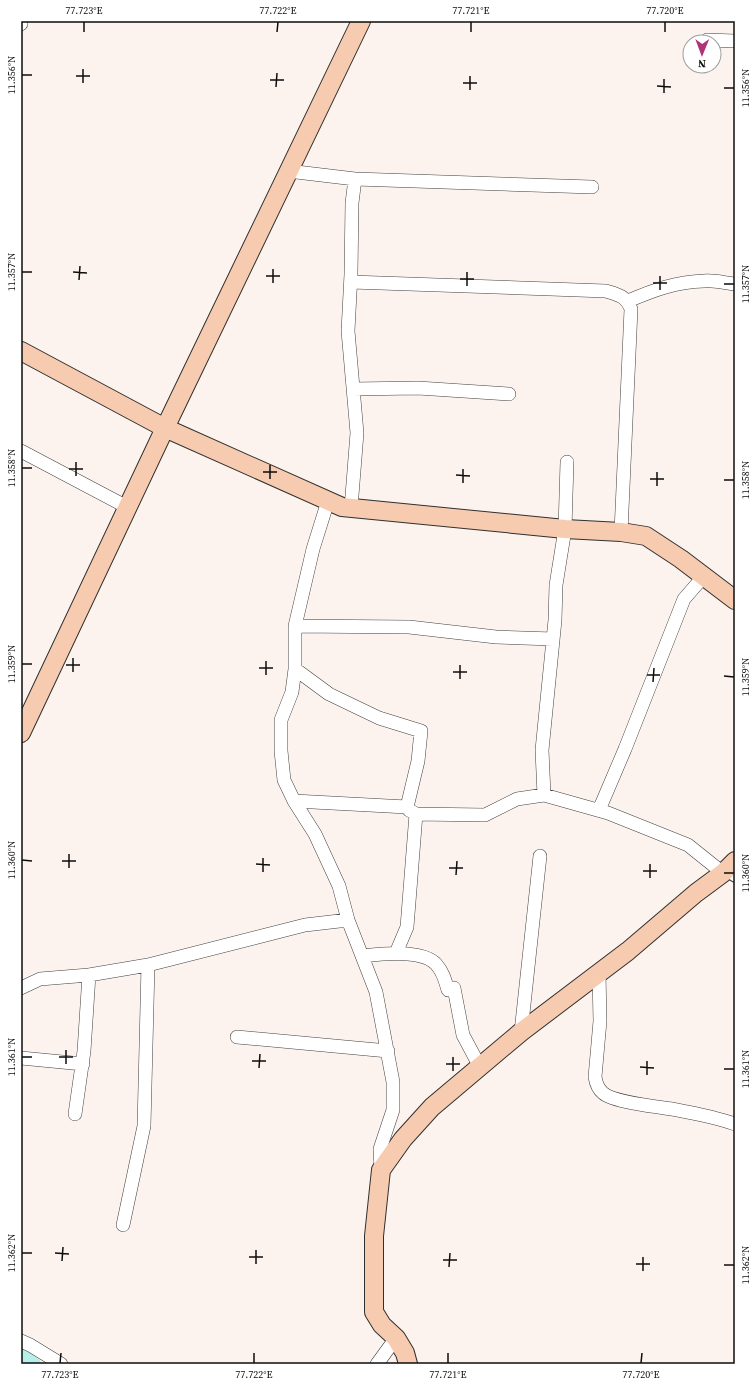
<svg xmlns="http://www.w3.org/2000/svg" width="756" height="1385" viewBox="0 0 756 1385" font-family="'Source Serif 4',serif">
  <rect width="100%" height="100%" fill="#fdf3ee"/>
  <g fill="none" stroke-linecap="round" stroke-linejoin="round">
    <path stroke="#b7f0e9" stroke-width="12" d="M21,1353L35,1364"/>
    <defs>
      <path id="lane" d="M725,873L735,879"/>
      <path id="street" d="M21,24V21
        M707,40L735,41
        M288,171L355,179L592,187
        M351,282L606,291C619,295 626,296 631,309L621,532
        M628,301C654,290 675,282 704,281C714,280 725,283 735,284
        M353,389L418,388L509,394
        M21,451L127,507
        M328,501L313,549L295,626V669L292,692L281,720V751L284,780L294,801L315,834L339,886L348,920L376,992L393,1082V1110L380,1149L381,1170
        M351,508L357,433L348,331L351,274L352,203L355,179
        M295,626L409,627L496,637L553,639
        M295,669L329,694L379,718L421,731L418,761L407,807L409,810L416,814L485,815L517,799L544,795L608,813L688,845L723,873
        M544,795L542,750L555,620L556,585L565,529L567,462
        M294,801L407,807
        M599,810L625,749L684,599L704,576
        M396,953L407,927L416,814
        M362,956C381,954 422,949 436,964C443,972 445,980 448,990
        M599,973L600,1021L595,1077C596,1083 598,1089 603,1093C613,1102 657,1107 672,1109C693,1113 715,1117 735,1124
        M21,988L40,979L89,975L148,965L305,925L348,920
        M454,988L463,1035L480,1067
        M521,1032L540,856
        M237,1037L388,1051
        M21,1058L83,1064
        M75,1114L84,1051L89,975
        M123,1225L144,1126L148,965
        M21,1341L30,1345L61,1364
        M377,1364L396,1338"/>
      <path id="secondary" d="M21,351L165,428L342,507L565,529L621,532L646,536L681,559L735,600
        M21,733L165,428L361,21
        M408,1364L405,1353L396,1338L382,1325L374,1312V1236L381,1170L403,1139L432,1107L521,1032L628,951L696,893L723,873L735,861"/>
    </defs>
    <use href="#lane" stroke="#404040" stroke-width="8"/>
    <use href="#street" stroke="#404040" stroke-width="14"/>
    <use href="#secondary" stroke="#2f2f2f" stroke-width="20"/>
    <use href="#lane" stroke="#fff" stroke-width="6"/>
    <use href="#street" stroke="#fff" stroke-width="13"/>
    <use href="#secondary" stroke="#f7cbaf" stroke-width="18"/>
  </g>
  <path fill="none" stroke="#0d0d0d" stroke-width="1.5" d="M84,32V22M277,32L278,22M471,32V22M665,32V22M22,75H32M76,76H90M270,80H284M83,83V69M463,83H477M657,86L671,87M276,87L277,73M724,88H734M470,90V76M664,93V79M22,272H32M73,272L87,273M266,276H280M460,279H474M79,280L80,266M273,283V269M653,283H667M724,284H734M467,286V272M660,290V276M22,468H32M69,469H83M263,472H277M456,475L470,476M76,476V462M270,479V465M650,479H664M724,480H734M463,483V469M657,486V472M22,664H32M66,665H80M259,668H273M73,672V658M453,672H467M266,675V661M647,675H660M724,676L734,677M460,679V665M653,682L654,668M22,860L32,861M62,861H76M256,864L270,865M69,868V854M449,868H463M643,871H657M263,872V858M724,873H734M456,875L457,861M650,878V864M22,1057H32M59,1057H73M252,1061H266M66,1064V1050M446,1064H460M640,1067L654,1068M259,1068L260,1054M724,1069H734M453,1071V1057M647,1075V1061M22,1253H32M55,1253L69,1254M249,1257H263M443,1260H457M62,1261L63,1247M256,1264V1250M636,1264H650M724,1265H734M449,1267L450,1253M643,1271V1257M60,1363L61,1353M254,1363V1353M448,1363V1353M641,1363L642,1353"/>
  <rect width="756" height="1385" fill="none" stroke="#ffffff" stroke-width="44"/>
  <g transform="translate(702 54) rotate(181)"><circle r="19" fill="#ffffff" stroke="#9e9e9e"/>
  <path d="M0-3L7 15L0 10L-7 15Z" fill="#b03277"/>
  <text y="-6" font-size="11" font-weight="bold" text-anchor="middle" fill="#0d0d0d">N</text>
  </g>
  <rect x="22" y="22" width="712" height="1341" fill="none" stroke="#0d0d0d" stroke-width="1.5"/>
  <g font-size="10" text-anchor="middle" fill="#0d0d0d">
    <text x="84" y="14">77.723°E</text>
    <text x="278" y="14">77.722°E</text>
    <text x="471" y="14">77.721°E</text>
    <text x="665" y="14">77.720°E</text>
    <text transform="translate(11 75) rotate(-90)" y="4">11.356°N</text>
    <text transform="translate(745 88) rotate(-90)" y="4">11.356°N</text>
    <text transform="translate(11 272) rotate(-90)" y="4">11.357°N</text>
    <text transform="translate(745 284) rotate(-90)" y="4">11.357°N</text>
    <text transform="translate(11 468) rotate(-90)" y="4">11.358°N</text>
    <text transform="translate(745 480) rotate(-90)" y="4">11.358°N</text>
    <text transform="translate(11 664) rotate(-90)" y="4">11.359°N</text>
    <text transform="translate(745 677) rotate(-90)" y="4">11.359°N</text>
    <text transform="translate(11 860) rotate(-90)" y="4">11.360°N</text>
    <text transform="translate(745 873) rotate(-90)" y="4">11.360°N</text>
    <text transform="translate(11 1057) rotate(-90)" y="4">11.361°N</text>
    <text transform="translate(745 1069) rotate(-90)" y="4">11.361°N</text>
    <text transform="translate(11 1253) rotate(-90)" y="4">11.362°N</text>
    <text transform="translate(745 1265) rotate(-90)" y="4">11.362°N</text>
    <text x="60" y="1378">77.723°E</text>
    <text x="254" y="1378">77.722°E</text>
    <text x="448" y="1378">77.721°E</text>
    <text x="641" y="1378">77.720°E</text>
  </g>
</svg>
